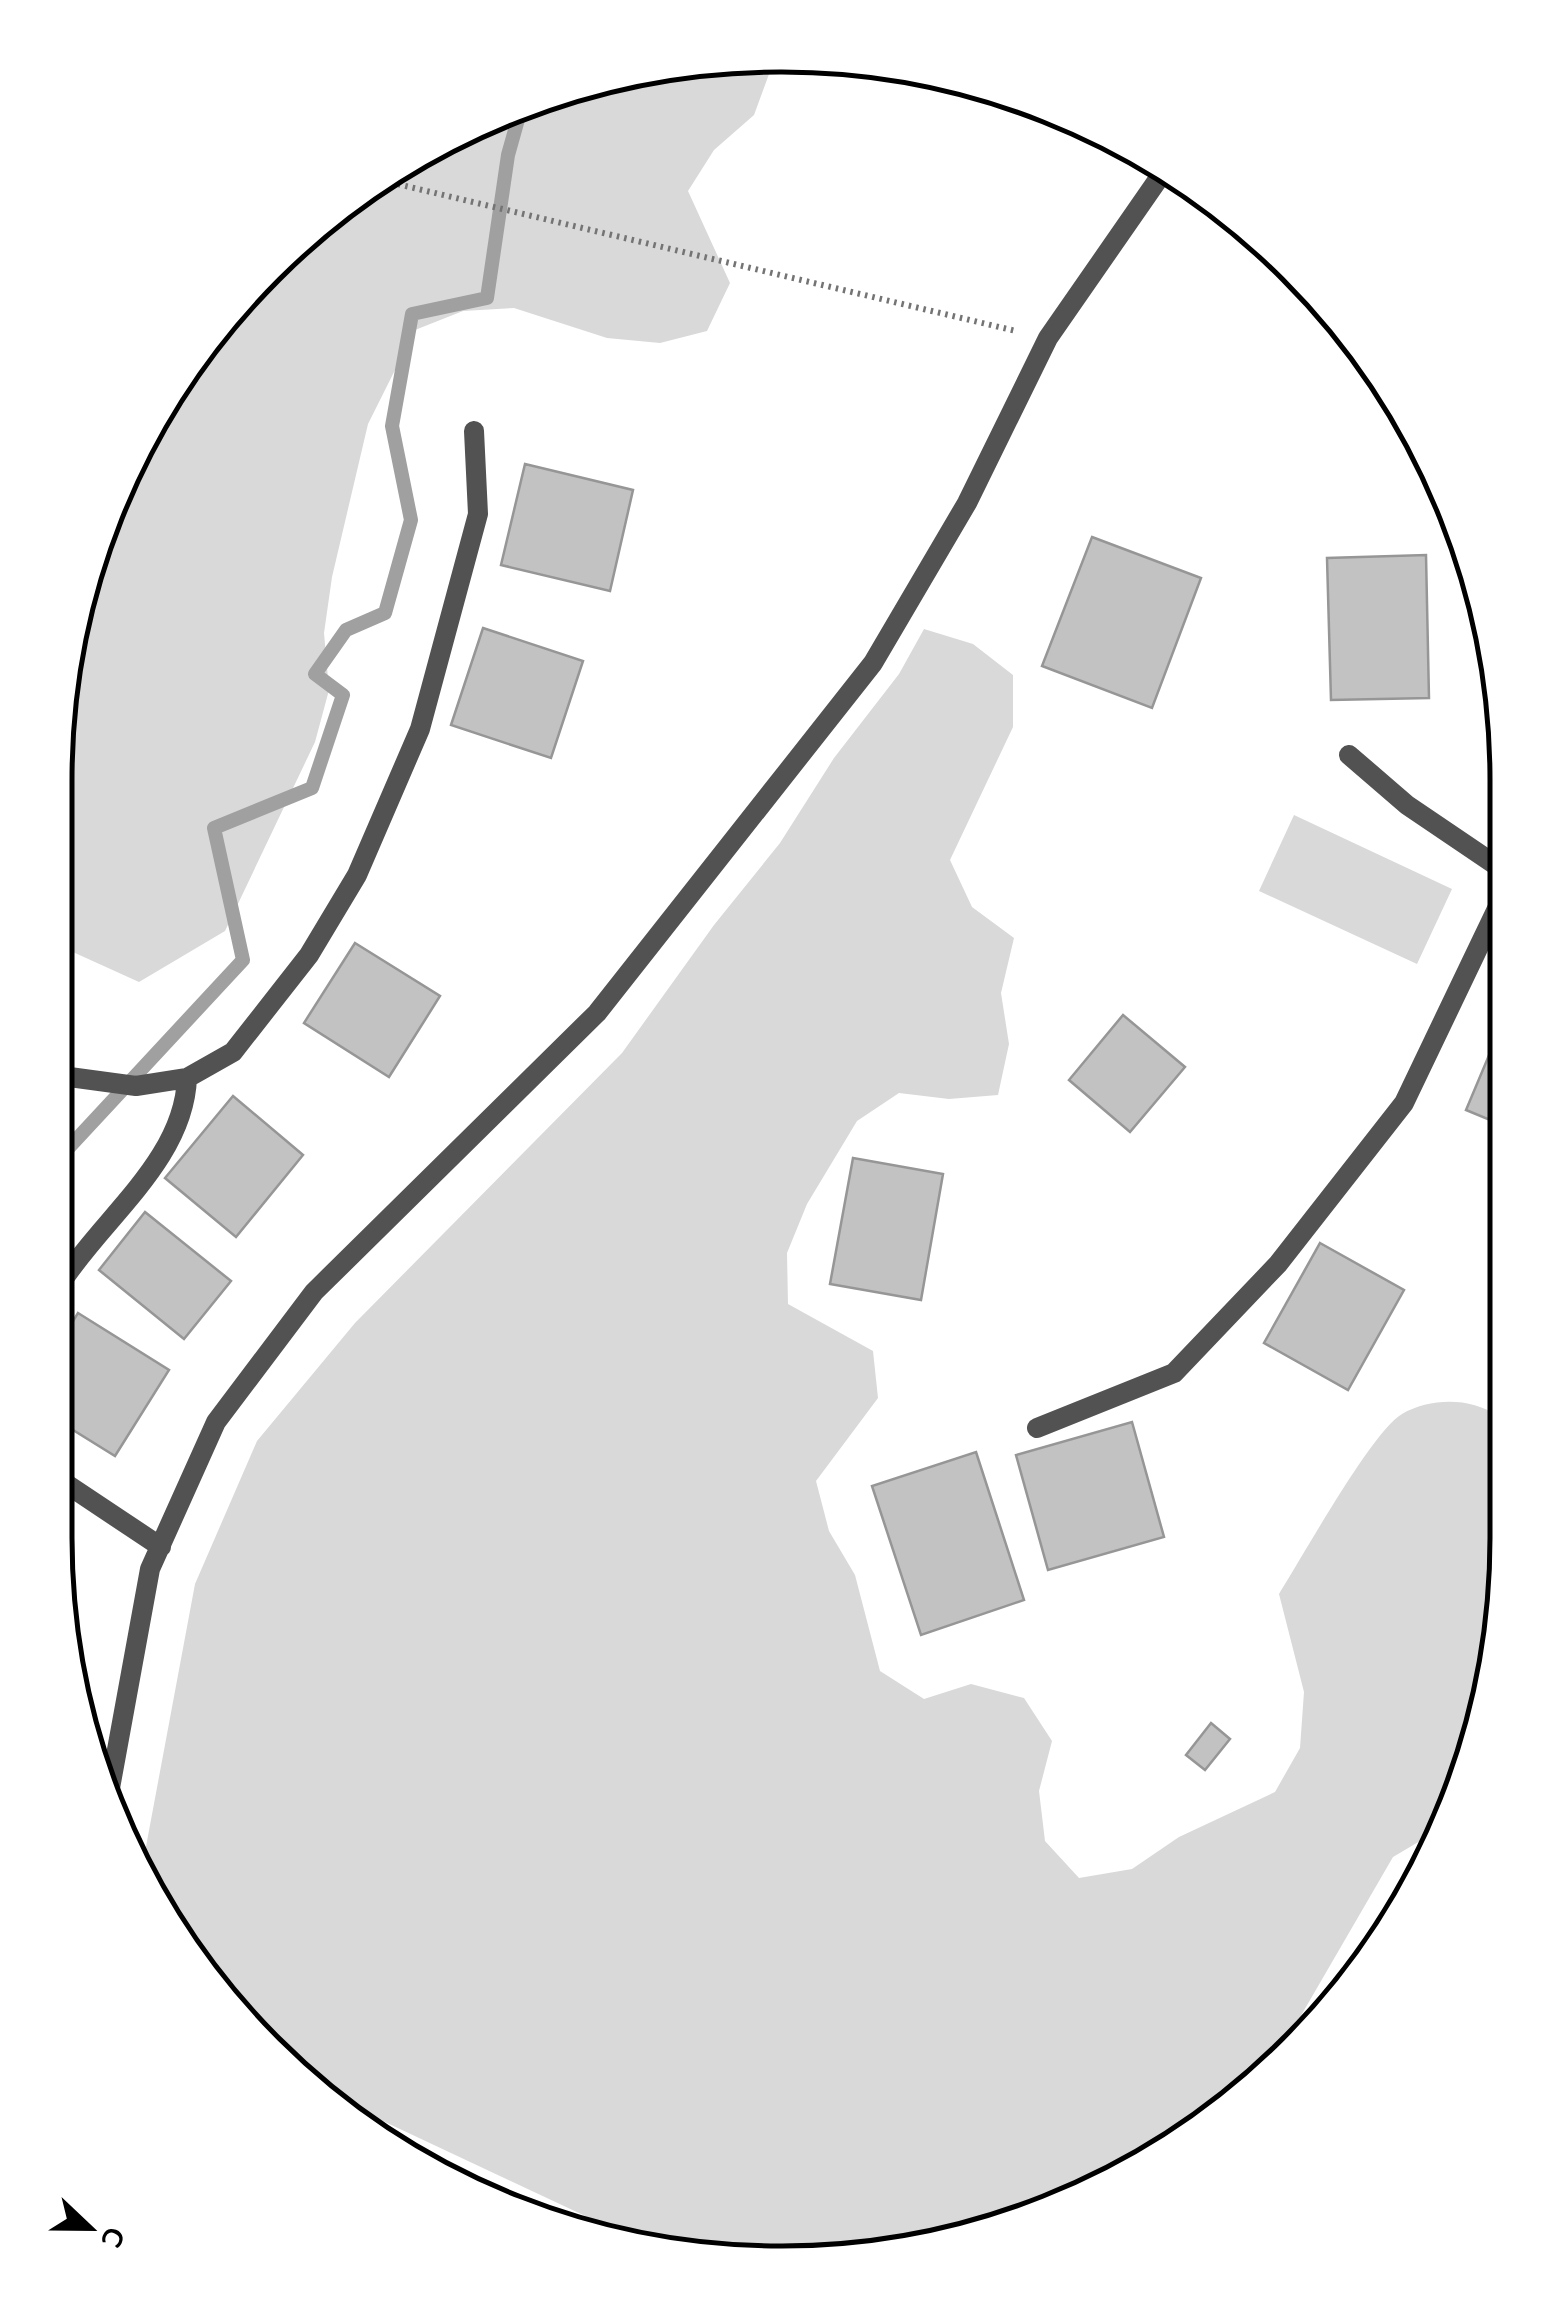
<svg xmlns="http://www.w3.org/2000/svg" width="1562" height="2318" viewBox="0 0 1562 2318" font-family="'Nunito Sans',sans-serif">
  <rect width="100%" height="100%" fill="#fff"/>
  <path fill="#d9d9d9" d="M776,55L754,115L714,150L688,191L730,283L707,331L660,343L607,338L514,308L463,311L415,330L368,424L332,577L324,633L329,690L315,742L225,931L139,982L64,948L69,640L130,459L267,268L377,178L503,110L639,69Z
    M924,629L973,644L1013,675V727L950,860L972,907L1014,938L1001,993L1009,1044L998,1095L949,1099L899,1093L857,1121L807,1204L787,1253L788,1304L873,1351L878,1398L816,1481L829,1531L855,1575L880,1671L924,1699L971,1684L1024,1698L1052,1741L1039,1791L1045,1841L1079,1878L1132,1869L1179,1837L1275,1792L1300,1748L1304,1692L1279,1594C1301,1559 1373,1430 1402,1414C1430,1398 1471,1397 1497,1416L1493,1678L1442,1828L1393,1857L1270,2069L1143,2166L923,2249L733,2261L630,2237L317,2090L178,1941L142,1868L195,1584L257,1441L355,1323L622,1053L714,925L780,843L834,758L899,674Z
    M1294,815L1452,889L1417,964L1259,891Z"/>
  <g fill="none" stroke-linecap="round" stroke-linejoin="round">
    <path stroke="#a0a0a0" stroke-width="14" d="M61,1156L243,960L214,828L312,788L343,695L315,674L346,630L385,613L411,520L392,426L412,314L487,298L508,155L522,105"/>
  </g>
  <path fill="#c2c2c2" stroke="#969696" stroke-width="2.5" d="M525,464L633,490L610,591L501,565Z
    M1092,537L1201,578L1152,708L1042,666Z
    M1426,555L1429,698L1331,700L1327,558Z
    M483,628L583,661L551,758L451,725Z
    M355,943L440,996L389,1077L304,1023Z
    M1123,1015L1185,1067L1130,1132L1069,1080Z
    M1503,1022L1502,1125L1466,1110Z
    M233,1096L303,1155L236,1237L165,1178Z
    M853,1158L943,1174L921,1300L830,1284Z
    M145,1212L231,1281L184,1339L99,1270Z
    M1320,1243L1404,1290L1348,1390L1264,1343Z
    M78,1313L169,1370L115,1456L57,1420L58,1345Z
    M1132,1422L1164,1537L1048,1570L1016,1455Z
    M976,1452L1024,1600L921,1635L872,1486Z
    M1211,1723L1230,1739L1205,1770L1186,1755Z"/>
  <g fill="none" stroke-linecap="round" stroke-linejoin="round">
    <path stroke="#747474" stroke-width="6" stroke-dasharray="2.5 5" stroke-linecap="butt" d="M376,179L1016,331"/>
    <path stroke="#525252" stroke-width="20" d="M1349,755L1407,805L1506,872
      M62,1076L136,1086L187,1078L233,1052L309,955L357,875L420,729L478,514L474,431
      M59,1286C101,1219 184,1161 187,1078
      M1037,1428L1174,1373L1278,1264L1404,1103L1505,892
      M56,1477L161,1547
      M108,1799L150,1569L216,1422L314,1292L597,1013L873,663L967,503L1048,338L1166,168"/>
  </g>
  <path d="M0 0H1562V2318H0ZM780 72H782A708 708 0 0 1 1490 780V1538A708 708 0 0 1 782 2246H780A708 708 0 0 1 72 1538V780A708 708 0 0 1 780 72Z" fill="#fff" fill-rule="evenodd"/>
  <path fill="none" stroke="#000" stroke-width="5" d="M780 72H782A708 708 0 0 1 1490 780V1538A708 708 0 0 1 782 2246H780A708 708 0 0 1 72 1538V780A708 708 0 0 1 780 72Z"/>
  <g transform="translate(90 2228) rotate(112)" stroke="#ffffff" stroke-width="8" paint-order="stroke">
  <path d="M0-8L18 38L0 25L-18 38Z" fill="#000000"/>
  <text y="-15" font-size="28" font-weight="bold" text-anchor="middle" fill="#000000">С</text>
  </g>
</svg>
